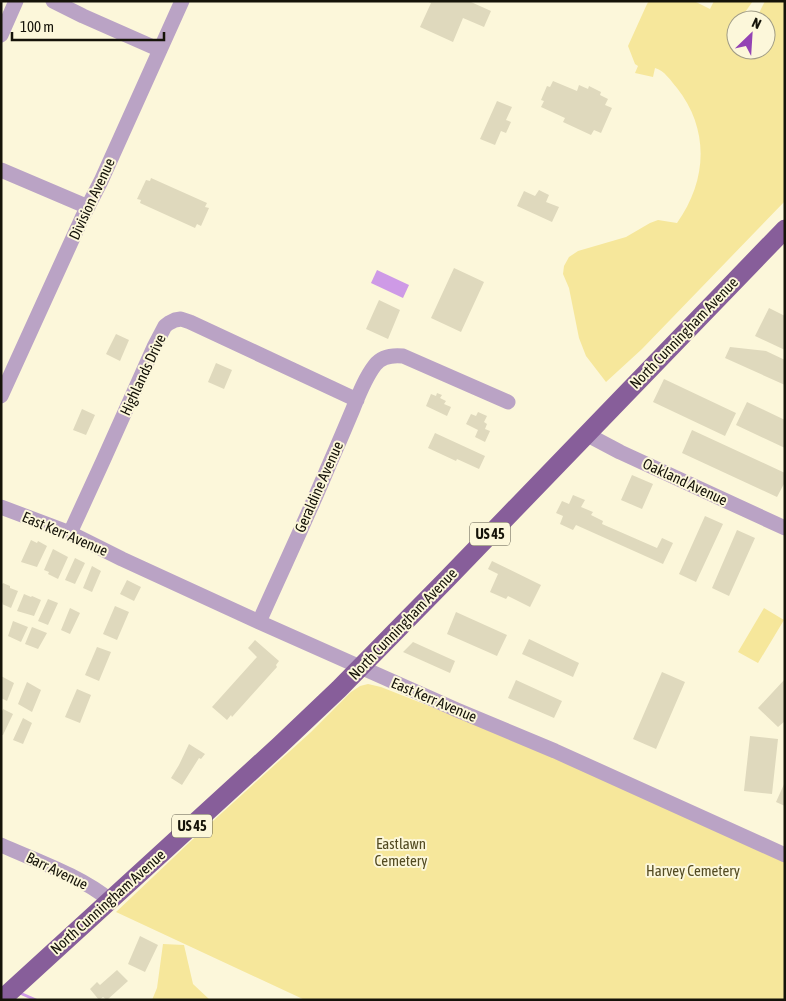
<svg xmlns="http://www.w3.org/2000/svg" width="786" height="1001" viewBox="0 0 786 1001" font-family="'Asap Condensed',sans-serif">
  <rect width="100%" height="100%" fill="#fcf7da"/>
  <path fill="#f6e79b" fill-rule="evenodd" d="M649,1H694L710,9L714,1H753L743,15L747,18L758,15L765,1H785V201L642,349L606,382L586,356L579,338L569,288L563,274L564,266L569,257L578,251L626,237L650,223L658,220L677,223C707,181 710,130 677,88C671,81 664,70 655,68L653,77L635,73L638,66L635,64L628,46L647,4ZM736,20H766V50H736Z
    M764,608L784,620L758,663L738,652Z
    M368,684L381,687L457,717L785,855V1000H305L116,912L192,840L311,732L351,692L360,686Z
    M163,944L184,945L193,984L210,1000H152L157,988Z"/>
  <path fill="#ce9ae6" d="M377,270L409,285L403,298L371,283Z"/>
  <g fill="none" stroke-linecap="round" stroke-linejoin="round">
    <path stroke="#ce9ae6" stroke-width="3" d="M20,993L36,1000"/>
  </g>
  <path fill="#dfd9bd" d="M426,1H471V2L491,11L484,27L463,18L453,42L420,27L431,3Z
    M553,81L577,91L579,85L588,89L589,86L601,92L600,95L608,99L605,105L612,108L601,133L594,130L591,135L563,122L565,118L541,107L544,101L541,100L547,86L550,87Z
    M497,101L512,107L506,120L511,122L506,133L501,131L495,145L480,139Z
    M151,178L207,203L205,207L209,208L201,226L197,224L195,228L140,203L141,200L137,199L146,180L150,181Z
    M539,190L549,195L546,202L559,207L552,222L517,206L524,191L535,196Z
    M454,268L484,282L461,332L431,318Z
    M379,300L400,310L388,339L366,329Z
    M769,308L785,316V350L755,336Z
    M116,334L129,340L120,361L106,354Z
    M730,347L766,351L785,360V385L725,358Z
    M216,363L232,370L224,389L208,382Z
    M664,379L736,413L725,436L653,402Z
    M437,393L442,395L440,398L446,401L444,404L451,407L447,416L426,406L431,394L436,396Z
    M747,402L785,420V448L736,425Z
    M82,409L95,415L86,435L73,430Z
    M478,412L487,416L484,422L487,424L485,429L490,431L485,442L475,437L478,430L466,424L471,414L476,416Z
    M692,430L785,473V482L777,497L682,453Z
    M435,433L485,456L479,469L457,459L456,461L428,448Z
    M632,475L653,484L642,509L621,500Z
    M573,495L585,500L581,507L593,512L591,515L603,521L602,524L657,548L662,538L673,543L663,564L576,525L573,530L560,524L563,516L556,513L562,501L569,504Z
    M705,516L723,524L696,582L679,574Z
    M737,530L755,538L729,596L712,588Z
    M31,540L37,543L38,541L47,546L37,567L21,562Z
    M53,549L68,557L58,579L48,574L49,572L44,570Z
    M75,558L85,563L75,584L65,580Z
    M492,561L541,585L530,607L508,596L506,599L490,592L498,574L488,569Z
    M92,566L101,571L92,592L83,588Z
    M127,580L141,587L134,601L120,594Z
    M3,583L10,586V588L18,591L11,608L2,604L3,603L1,602V586Z
    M24,594L31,597L32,596L41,600L34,616L17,611Z
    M48,599L58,603L48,625L38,621Z
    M115,606L129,612L117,640L103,634Z
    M70,608L80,613L70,634L61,630Z
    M456,612L507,635L497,656L447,634Z
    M13,621L28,627L21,642L8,636Z
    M32,627L47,633L38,649L25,644Z
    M529,639L579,663L573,677L522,654Z
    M255,640L279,661L276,665L277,667L232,717L231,715L227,720L212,707L257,657L248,648Z
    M413,642L455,661L450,673L403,652Z
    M97,647L111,652L99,681L85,675Z
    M662,672L685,682L656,749L633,739Z
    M1,676L14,683L7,701L1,698Z
    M785,679V721L778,727L758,708Z
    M516,680L562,701L554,718L508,698Z
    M27,682L41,690L32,712L18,704Z
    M77,689L91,695L80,723L65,717Z
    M3,709L13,714L3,735H1V713Z
    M23,718L32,723L23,744L13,740Z
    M750,736L778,739L772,794L744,791Z
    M189,744L205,754L201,759L199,758L182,785L171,778L179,765Z
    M785,782V806L776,802Z
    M140,936L158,945L145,972L128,964Z
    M117,970L128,981L107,1000L103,997L99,1000L90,989L97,982L100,985Z"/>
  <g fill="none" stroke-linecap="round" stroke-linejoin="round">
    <path stroke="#baa3c5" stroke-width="15" d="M53,1L83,16L160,50
      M1,35L16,1
      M1,170L88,207
      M1,396L82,218L101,181L182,1
      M586,434L620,452L785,528
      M1,507L70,533L122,559L259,622L457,710L555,751L785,855
      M70,533L103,461L154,347L165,326L169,323L175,320L181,319L190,322L357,400
      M259,622C282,570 307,518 329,465C337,447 345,428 353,409C359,394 365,378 375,365C382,356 393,355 403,356L508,402
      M1,845C37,861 81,876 111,901"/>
    <path stroke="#875e9a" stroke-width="19" d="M1,1000L280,745L339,689L448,578L785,229"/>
  </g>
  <g text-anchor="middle" stroke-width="4" stroke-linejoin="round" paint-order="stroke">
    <g fill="#fcf7da" stroke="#5a5748" stroke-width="1">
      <rect x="470" y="522.5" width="40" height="23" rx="4"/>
      <rect x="172" y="814.5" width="40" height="23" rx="4"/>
    </g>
    <g font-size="14" font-weight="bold" fill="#151309">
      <text x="490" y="539">US 45</text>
      <text x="192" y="831">US 45</text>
    </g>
    <g font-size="15" fill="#151309" stroke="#fcf7da">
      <text transform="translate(92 199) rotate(-65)" y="5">Division Avenue</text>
      <text transform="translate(684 333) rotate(-46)" y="5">North Cunningham Avenue</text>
      <text transform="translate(143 375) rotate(-65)" y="5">Highlands Drive</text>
      <text transform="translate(685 482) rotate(25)" y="5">Oakland Avenue</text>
      <text transform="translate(319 487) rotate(-66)" y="5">Geraldine Avenue</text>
      <text transform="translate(65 534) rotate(23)" y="5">East Kerr Avenue</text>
      <text transform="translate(403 624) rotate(-46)" y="5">North Cunningham Avenue</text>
      <text transform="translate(434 700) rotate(23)" y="5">East Kerr Avenue</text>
      <text transform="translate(57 871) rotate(26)" y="5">Barr Avenue</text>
      <text transform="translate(108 902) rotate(-42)" y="5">North Cunningham Avenue</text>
    </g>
    <g font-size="15" fill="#534b22" stroke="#fcf7da">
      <text x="401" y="849">Eastlawn<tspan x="401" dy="17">Cemetery</tspan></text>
      <text x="693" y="876">Harvey Cemetery</text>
    </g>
  </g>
  <rect width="786" height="1001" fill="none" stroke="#151309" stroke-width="5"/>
  <g transform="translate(751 35) rotate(25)"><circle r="24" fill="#fcf7da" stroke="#a09c86"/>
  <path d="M0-4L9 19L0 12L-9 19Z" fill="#9343b4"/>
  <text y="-8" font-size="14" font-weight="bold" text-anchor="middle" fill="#151309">N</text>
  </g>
  <path d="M12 32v8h152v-8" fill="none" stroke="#151309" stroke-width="2.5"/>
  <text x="20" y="32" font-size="15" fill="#151309" stroke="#fcf7da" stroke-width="4" paint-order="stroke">100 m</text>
</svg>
